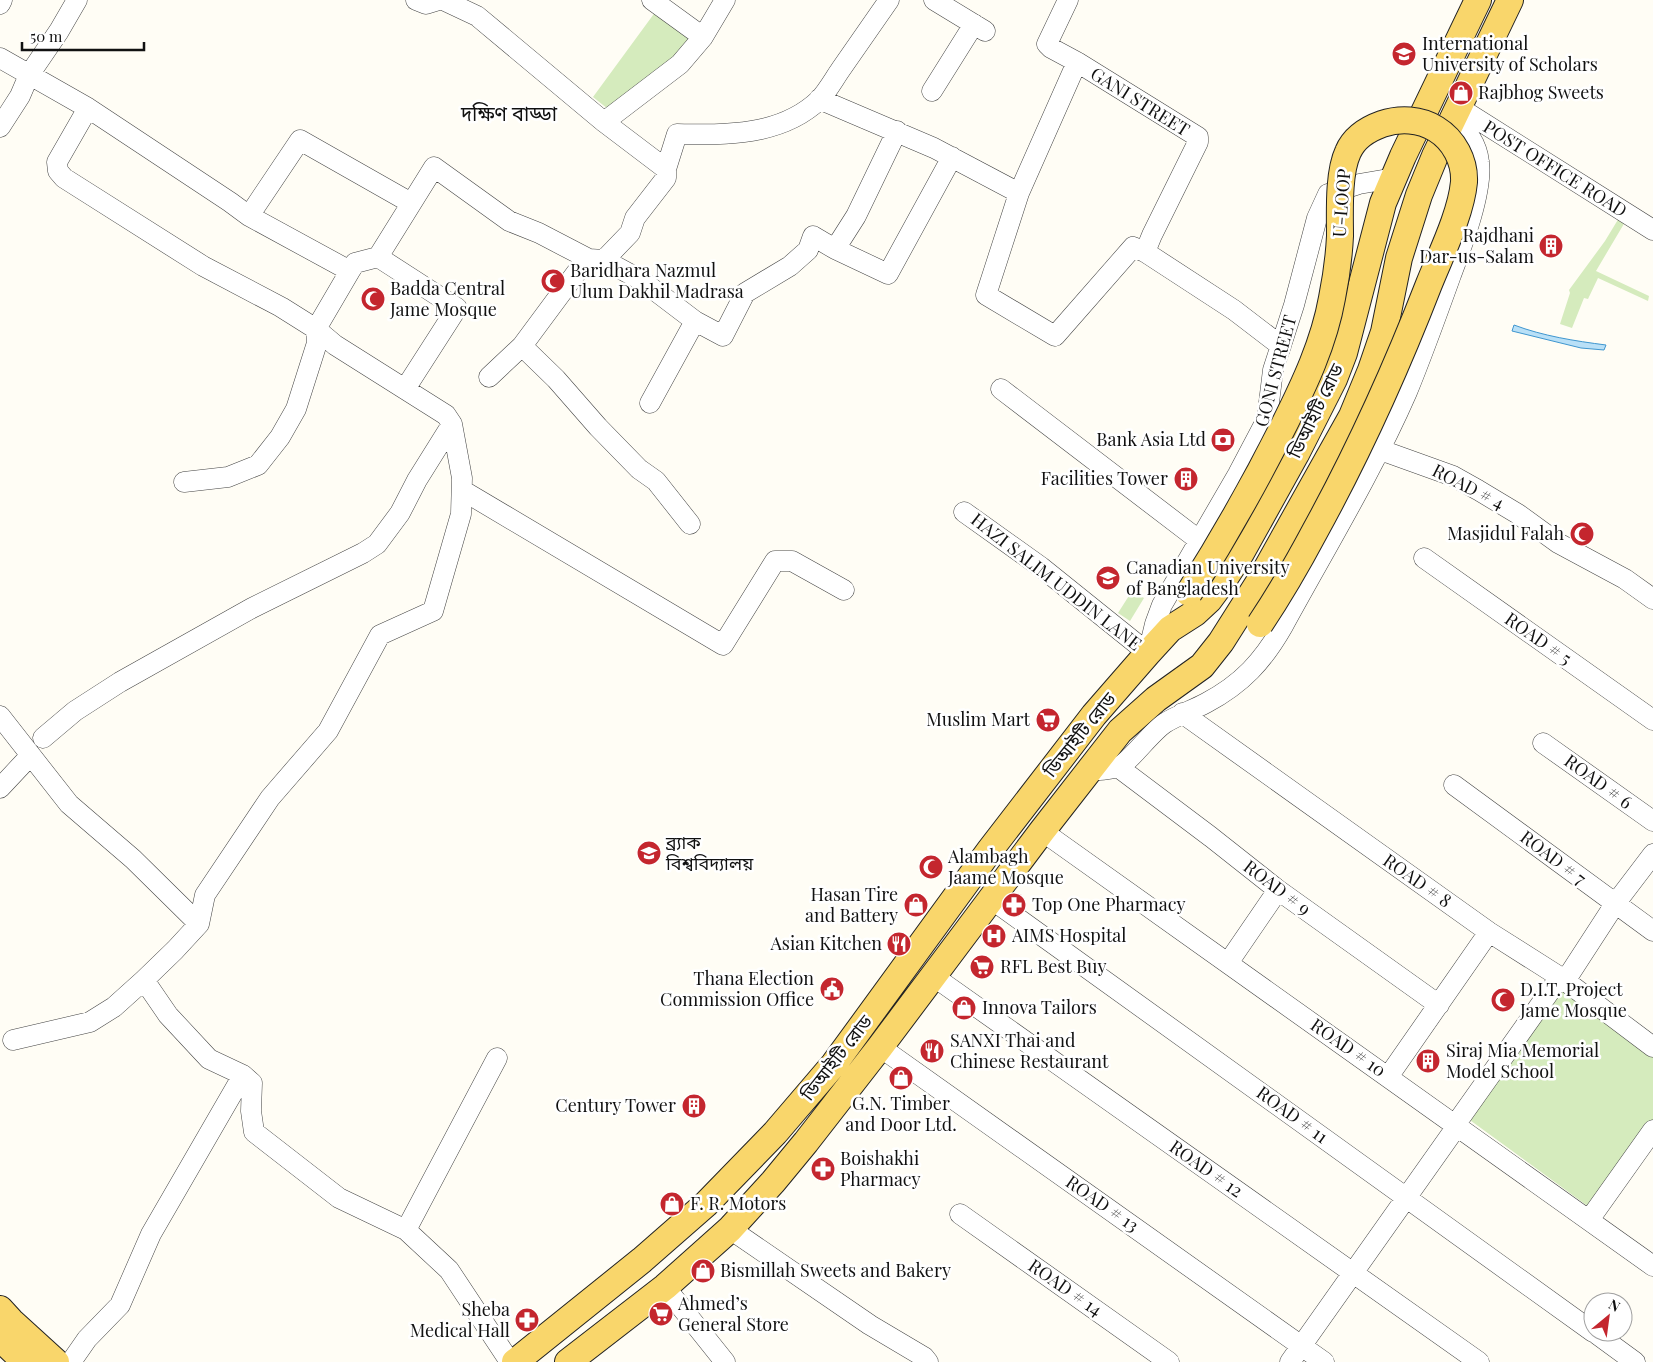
<svg xmlns="http://www.w3.org/2000/svg" width="1653" height="1362" viewBox="0 0 1653 1362" font-family="'Playfair Display','Noto Sans Bengali',serif">
  <rect width="100%" height="100%" fill="#fffdf5"/>
  <path fill="#d5ebbd" d="M656,11L694,38L613,113L593,97Z
    M1622,213L1628,217L1596,271L1649,296L1648,301L1598,278L1588,299L1584,298L1572,328L1560,324L1570,293L1569,290L1605,241Z
    M1132,591L1144,598L1130,621L1118,613Z
    M1563,978L1653,1043V1127L1593,1210L1463,1115Z"/>
  <path fill="#b9e0f7" stroke="#3f96cf" d="M1514,325C1543,336 1575,341 1606,345L1604,350L1581,348L1512,331Z"/>
  <g fill="none" stroke-linecap="round" stroke-linejoin="round">
    <defs>
      <path id="minor" d="M416,0L426,4L439,0
        M443,0L477,16L604,122L666,169L677,134C726,135 781,136 819,100C827,92 834,79 841,69C857,46 873,23 889,0
        M652,0L703,37
        M934,0L985,31
        M1068,0L1047,44L1051,48L1077,62L1198,137V142L1152,235L1145,252L1234,310L1281,346
        M0,4L2,0
        M0,58L88,108L230,202L249,216L350,271
        M1077,62L1019,193L986,295L1055,336L1133,247L1145,252
        M932,91L974,24
        M819,99L934,148L1019,193
        M1458,107L1653,230
        M88,108L57,162L58,171L64,178L203,266L281,307L316,329L335,345L446,415L452,424L462,478L461,514L433,611L380,635L328,731L270,798L205,895L199,924L175,950L144,980L168,1015L209,1059L243,1075L252,1083L251,1111L254,1132L339,1198L406,1230L449,1270L510,1362
        M604,122L680,64L703,37L725,0
        M0,127L20,96L29,75L59,31L77,0
        M249,216L300,140L411,203
        M835,249L888,274L952,157
        M378,257L457,308L405,389
        M604,260L641,280L695,321L723,336L745,293L790,266L808,250L813,236L835,249L856,216L897,131
        M522,346L556,379L598,427L639,469L656,481L690,524
        M489,377L522,346L582,265L589,259
        M1001,389L1200,541
        M650,403L695,321
        M1379,451L1389,453L1453,476L1478,490L1518,514L1558,543L1625,579L1653,599
        M184,482L228,477L258,465L280,437L296,409L317,343L316,329L350,271L355,263L378,257L434,167L509,221L539,233L589,259L604,260L630,233L635,218L666,178V169
        M462,490L723,645L775,561H792L844,590
        M964,512L1041,567L1148,653L1155,624L1162,605L1238,474L1267,419L1273,370L1294,305L1317,218L1328,194L1359,184L1394,178
        M1424,558L1653,720
        M1182,713L1489,932L1560,977L1653,1047
        M0,716L69,804L133,859L199,924
        M43,738L75,711L120,682L252,608L363,553L377,544L400,513L417,480L452,424
        M1543,743L1653,821
        M1118,767L1211,837L1278,890L1439,1005
        M1087,771C1097,770 1109,770 1118,767C1130,762 1150,733 1165,723C1178,715 1193,710 1206,703C1242,684 1263,661 1283,626C1325,549 1372,472 1407,392C1423,353 1437,314 1451,275C1462,246 1483,191 1479,162C1477,143 1466,130 1453,117
        M1454,785L1653,931
        M0,788L30,756
        M1042,831L1653,1266
        M991,899L1593,1332
        M1228,963L1278,890
        M933,976L1479,1362
        M1565,981L1615,904L1653,854
        M13,1040L90,1022L114,1007L144,980
        M880,1047L1324,1362
        M1388,1077L1489,932
        M1455,1125L1560,977
        M960,1214L1169,1362
        M1589,1220L1653,1130
        M730,1229L870,1325L924,1357L928,1362
        M406,1230L497,1058
        M665,1287L725,1362
        M1594,1332L1635,1362
        M71,1362L87,1339L120,1305L151,1234L243,1075
        M1290,1362L1457,1126"/>
      <path id="major" d="M0,1309L11,1321L56,1362
        M0,1338L25,1362
        M515,1362L642,1260L706,1204L775,1133L834,1064L990,850L1094,715L1148,653L1170,629L1195,613L1209,600L1223,581L1241,553L1296,454L1334,379L1344,353L1383,203L1403,156L1478,0
        M568,1362L665,1287L730,1229L773,1182L806,1142L880,1047L1042,831L1120,731L1156,699L1202,666L1221,642L1259,582L1352,416L1371,370L1384,332L1399,258L1419,195L1435,156L1510,0"/>
    </defs>
    <use href="#minor" stroke="#444" stroke-width="21"/>
    <use href="#major" stroke="#222" stroke-width="28"/>
    <use href="#minor" stroke="#fff" stroke-width="20"/>
    <use href="#major" stroke="#f9d66b" stroke-width="26"/>
    <defs>
      <path id="major-bridge" d="M1189,593C1223,539 1255,483 1284,425C1304,385 1324,343 1332,298C1336,278 1339,257 1340,236C1340,213 1338,173 1348,152C1354,138 1368,129 1382,124C1400,118 1420,119 1436,129C1454,140 1465,161 1464,182C1461,214 1441,254 1429,284C1396,369 1359,451 1315,531C1298,563 1280,594 1260,624"/>
    </defs>
    <use href="#major-bridge" stroke="#222" stroke-width="28" stroke-linecap="butt"/>
    <use href="#major-bridge" stroke="#f9d66b" stroke-width="26"/>
  </g>
  <defs>
    <symbol id="university-disc" viewBox="-11 -11 22 22"><circle r="9.5" fill="#c4262e" stroke="#fff"/><path d="M0-5L7-2L0 1L-7-2ZM-4 1L0 2.5L4 1V4Q0 6-4 4Z" fill="#fff"/></symbol>
    <symbol id="shop-disc" viewBox="-11 -11 22 22"><circle r="9.5" fill="#c4262e" stroke="#fff"/><path d="M-5-2.5h2.3a2.7 3.5 0 0 1 5.4 0H5L5.5 6h-11ZM-1.5-2.5h3a1.5 2.3 0 0 0-3 0Z" fill="#fff"/></symbol>
    <symbol id="building-disc" viewBox="-11 -11 22 22"><circle r="9.5" fill="#c4262e" stroke="#fff"/><path d="M-4-6H4V6H1V3H-1V6H-4ZM-2.5-4.3h1.7v1.8h-1.7ZM.8-4.3h1.7v1.8H.8ZM-2.5-1h1.7V.8h-1.7ZM.8-1h1.7V.8H.8Z" fill="#fff"/></symbol>
    <symbol id="mosque-disc" viewBox="-11 -11 22 22"><circle r="9.5" fill="#c4262e" stroke="#fff"/><path d="M3.5-4.9A6 6 0 1 0 3.5 4.9A5 5 0 1 1 3.5-4.9Z" fill="#fff"/></symbol>
    <symbol id="bank-disc" viewBox="-11 -11 22 22"><circle r="9.5" fill="#c4262e" stroke="#fff"/><path d="M-6-4H6V4H-6ZM0-2.3a2.3 2.3 0 1 0 0 4.6a2.3 2.3 0 1 0 0-4.6Z" fill="#fff"/></symbol>
    <symbol id="supermarket-disc" viewBox="-11 -11 22 22"><circle r="9.5" fill="#c4262e" stroke="#fff"/><path d="M-6-5.5h2.5l.6 2H6L4.5 2H-2.5L-4.4-4H-6ZM-1.5 3.2a1.3 1.3 0 1 0 .1 0ZM3 3.2a1.3 1.3 0 1 0 .1 0Z" fill="#fff"/></symbol>
    <symbol id="pharmacy-disc" viewBox="-11 -11 22 22"><circle r="9.5" fill="#c4262e" stroke="#fff"/><path d="M-2-6h4v4h4v4h-4v4h-4v-4h-4v-4h4Z" fill="#fff"/></symbol>
    <symbol id="hospital-disc" viewBox="-11 -11 22 22"><circle r="9.5" fill="#c4262e" stroke="#fff"/><path d="M-5-5h3v3.5h4V-5h3V5h-3V1.5h-4V5h-3Z" fill="#fff"/></symbol>
    <symbol id="restaurant-disc" viewBox="-11 -11 22 22"><circle r="9.5" fill="#c4262e" stroke="#fff"/><path d="M-5-6h1v4h1v-4h1v4h1v-4h1v5L-1.5 .5V6h-2V.5L-5-1ZM5-6V6H3V1.5H1.5Q1.5-4 5-6Z" fill="#fff"/></symbol>
    <symbol id="civic-disc" viewBox="-11 -11 22 22"><circle r="9.5" fill="#c4262e" stroke="#fff"/><path d="M-.6-6.5H3V-4.5H.6V-3L4-1V1h2V6H-6V1h2V-1L-.6-3ZM-1.2 2.5V6h2.4V2.5Z" fill="#fff"/></symbol>
  </defs>
  <g fill-rule="evenodd">
    <use href="#university-disc" x="1390" y="40" width="28" height="28"/>
    <use href="#shop-disc" x="1447" y="79" width="28" height="28"/>
    <use href="#building-disc" x="1537" y="232" width="28" height="28"/>
    <use href="#mosque-disc" x="539" y="267" width="28" height="28"/>
    <use href="#mosque-disc" x="359" y="285" width="28" height="28"/>
    <use href="#bank-disc" x="1209" y="426" width="28" height="28"/>
    <use href="#building-disc" x="1172" y="465" width="28" height="28"/>
    <use href="#mosque-disc" x="1568" y="520" width="28" height="28"/>
    <use href="#university-disc" x="1094" y="564" width="28" height="28"/>
    <use href="#supermarket-disc" x="1034" y="706" width="28" height="28"/>
    <use href="#university-disc" x="635" y="839" width="28" height="28"/>
    <use href="#mosque-disc" x="917" y="853" width="28" height="28"/>
    <use href="#shop-disc" x="902" y="891" width="28" height="28"/>
    <use href="#pharmacy-disc" x="1000" y="891" width="28" height="28"/>
    <use href="#hospital-disc" x="980" y="922" width="28" height="28"/>
    <use href="#restaurant-disc" x="885" y="930" width="28" height="28"/>
    <use href="#supermarket-disc" x="968" y="953" width="28" height="28"/>
    <use href="#civic-disc" x="818" y="975" width="28" height="28"/>
    <use href="#mosque-disc" x="1489" y="986" width="28" height="28"/>
    <use href="#shop-disc" x="950" y="994" width="28" height="28"/>
    <use href="#restaurant-disc" x="918" y="1037" width="28" height="28"/>
    <use href="#building-disc" x="1414" y="1047" width="28" height="28"/>
    <use href="#shop-disc" x="887" y="1064" width="28" height="28"/>
    <use href="#building-disc" x="680" y="1092" width="28" height="28"/>
    <use href="#pharmacy-disc" x="809" y="1155" width="28" height="28"/>
    <use href="#shop-disc" x="658" y="1190" width="28" height="28"/>
    <use href="#shop-disc" x="689" y="1257" width="28" height="28"/>
    <use href="#supermarket-disc" x="647" y="1300" width="28" height="28"/>
    <use href="#pharmacy-disc" x="513" y="1306" width="28" height="28"/>
  </g>
  <g text-anchor="middle" stroke-width="5" stroke-linejoin="round" paint-order="stroke">
    <g font-size="18" fill="#111" stroke="#fff" text-anchor="start">
      <text x="1422" y="50">International<tspan x="1422" dy="21">University of Scholars</tspan></text>
      <text x="1478" y="99">Rajbhog Sweets</text>
      <text x="1534" y="242" text-anchor="end">Rajdhani<tspan x="1534" dy="21">Dar-us-Salam</tspan></text>
      <text x="570" y="277">Baridhara Nazmul<tspan x="570" dy="21">Ulum Dakhil Madrasa</tspan></text>
      <text x="390" y="295">Badda Central<tspan x="390" dy="21">Jame Mosque</tspan></text>
      <text x="1206" y="446" text-anchor="end">Bank Asia Ltd</text>
      <text x="1168" y="485" text-anchor="end">Facilities Tower</text>
      <text x="1564" y="540" text-anchor="end">Masjidul Falah</text>
      <text x="1126" y="574">Canadian University<tspan x="1126" dy="21">of Bangladesh</tspan></text>
      <text x="1030" y="726" text-anchor="end">Muslim Mart</text>
      <text x="666" y="849">ব্র্যাক<tspan x="666" dy="21">বিশ্ববিদ্যালয়</tspan></text>
      <text x="948" y="863">Alambagh<tspan x="948" dy="21">Jaame Mosque</tspan></text>
      <text x="898" y="901" text-anchor="end">Hasan Tire<tspan x="898" dy="21">and Battery</tspan></text>
      <text x="1032" y="911">Top One Pharmacy</text>
      <text x="1012" y="942">AIMS Hospital</text>
      <text x="882" y="950" text-anchor="end">Asian Kitchen</text>
      <text x="1000" y="973">RFL Best Buy</text>
      <text x="814" y="985" text-anchor="end">Thana Election<tspan x="814" dy="21">Commission Office</tspan></text>
      <text x="1520" y="996">D.I.T. Project<tspan x="1520" dy="21">Jame Mosque</tspan></text>
      <text x="982" y="1014">Innova Tailors</text>
      <text x="950" y="1047">SANXI Thai and<tspan x="950" dy="21">Chinese Restaurant</tspan></text>
      <text x="1446" y="1057">Siraj Mia Memorial<tspan x="1446" dy="21">Model School</tspan></text>
      <text x="901" y="1110" text-anchor="middle">G.N. Timber<tspan x="901" dy="21">and Door Ltd.</tspan></text>
      <text x="676" y="1112" text-anchor="end">Century Tower</text>
      <text x="840" y="1165">Boishakhi<tspan x="840" dy="21">Pharmacy</tspan></text>
      <text x="690" y="1210">F. R. Motors</text>
      <text x="720" y="1277">Bismillah Sweets and Bakery</text>
      <text x="678" y="1310">Ahmed’s<tspan x="678" dy="21">General Store</tspan></text>
      <text x="510" y="1316" text-anchor="end">Sheba<tspan x="510" dy="21">Medical Hall</tspan></text>
    </g>
    <g font-size="18" fill="#111" stroke="#fff">
      <text transform="translate(1140 102) rotate(32)" y="6">GANI STREET</text>
      <text transform="translate(1555 169) rotate(32)" y="6">POST OFFICE ROAD</text>
      <text transform="translate(1342 203) rotate(-86)" y="6">U-LOOP</text>
      <text transform="translate(1276 371) rotate(-75)" y="6">GONI STREET</text>
      <text transform="translate(1316 411) rotate(-64)" y="6">ডিআইটি রোড</text>
      <text transform="translate(1468 487) rotate(27)" y="6">ROAD # 4</text>
      <text transform="translate(1056 582) rotate(38)" y="6">HAZI SALIM UDDIN LANE</text>
      <text transform="translate(1538 639) rotate(35)" y="6">ROAD # 5</text>
      <text transform="translate(1080 735) rotate(-51)" y="6">ডিআইটি রোড</text>
      <text transform="translate(1598 782) rotate(36)" y="6">ROAD # 6</text>
      <text transform="translate(1553 858) rotate(37)" y="6">ROAD # 7</text>
      <text transform="translate(1417 881) rotate(35)" y="6">ROAD # 8</text>
      <text transform="translate(1277 888) rotate(37)" y="6">ROAD # 9</text>
      <text transform="translate(1348 1048) rotate(35)" y="6">ROAD # 10</text>
      <text transform="translate(837 1058) rotate(-52)" y="6">ডিআইটি রোড</text>
      <text transform="translate(1292 1115) rotate(36)" y="6">ROAD # 11</text>
      <text transform="translate(1206 1169) rotate(35)" y="6">ROAD # 12</text>
      <text transform="translate(1102 1204) rotate(35)" y="6">ROAD # 13</text>
      <text transform="translate(1065 1288) rotate(35)" y="6">ROAD # 14</text>
    </g>
    <g font-size="20" fill="#111" stroke="#fff">
      <text x="509" y="121">দক্ষিণ বাড্ডা</text>
    </g>
  </g>
  <g transform="translate(1608 1317) rotate(29)"><circle r="24" fill="#ffffff" stroke="#a0a0a0"/>
  <path d="M0-4L9 19L0 12L-9 19Z" fill="#c4262e"/>
  <text y="-8" font-size="14" font-weight="bold" text-anchor="middle" fill="#111111">N</text>
  </g>
  <path d="M22 42v8h122v-8" fill="none" stroke="#111111" stroke-width="2.5"/>
  <text x="30" y="42" font-size="15" fill="#111111" stroke="#ffffff" stroke-width="4" paint-order="stroke">50 m</text>
</svg>
